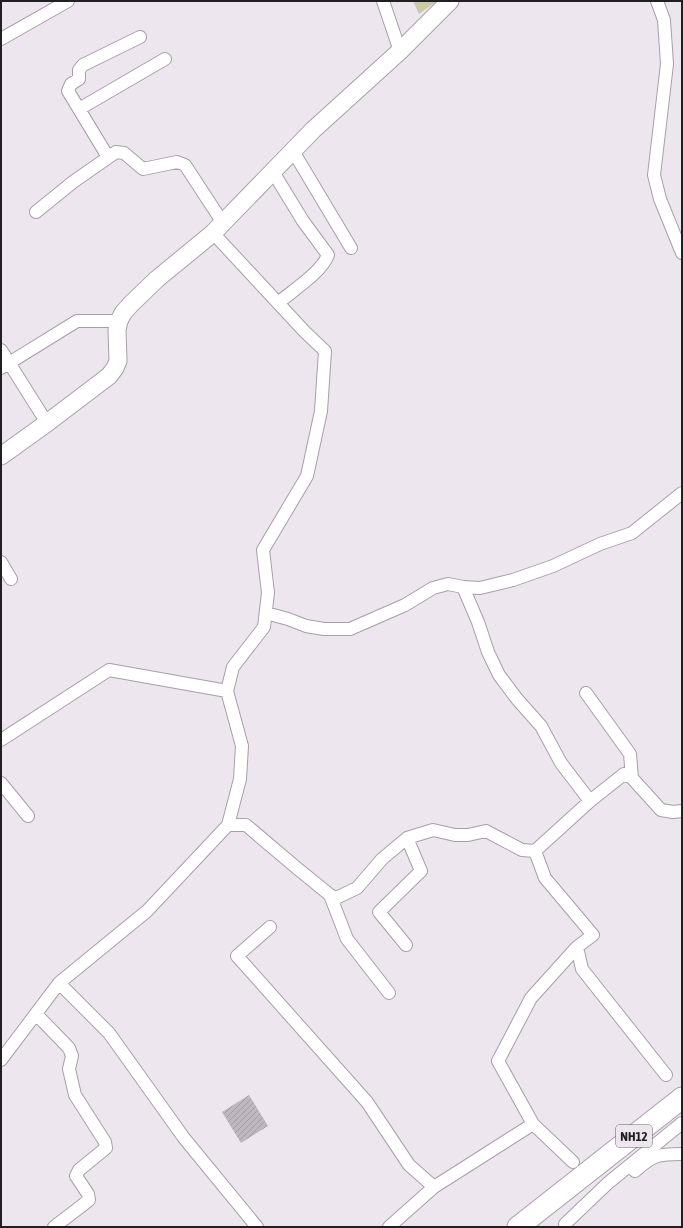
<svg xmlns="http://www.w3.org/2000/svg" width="683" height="1228" viewBox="0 0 683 1228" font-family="'Asap Condensed',sans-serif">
  <defs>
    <pattern id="building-hatch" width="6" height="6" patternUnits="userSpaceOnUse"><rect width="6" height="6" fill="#bfb7c0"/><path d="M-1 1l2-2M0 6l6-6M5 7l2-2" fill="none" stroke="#a49da5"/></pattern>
  </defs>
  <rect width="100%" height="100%" fill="#eee6ef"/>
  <path fill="#cac9a6" d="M413,1H437L419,14Z"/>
  <path fill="url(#building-hatch)" d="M249,1095L268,1126L241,1143L222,1112Z"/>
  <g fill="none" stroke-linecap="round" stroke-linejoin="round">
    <defs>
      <path id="street" d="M383,1L400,51
        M657,1L664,20L667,64L654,175L660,199L682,253
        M1,39L68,1
        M79,109L165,59
        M293,151L351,248
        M108,157L68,91L71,84L79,79V70L83,65L140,37
        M273,172L303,221L328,255C322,272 292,291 278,303
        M36,212L73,182L116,152L124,153L143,169L177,162L185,165L223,223
        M1,350L47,423
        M1,368L77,321H119
        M1,562L11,579
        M463,587L480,588L513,580L553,566L600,544L632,533L682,493
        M266,613L288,619L306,626L324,629H350L405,605L433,588L448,584L463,587L478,622L488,652L499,675L517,699L541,726L561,763L590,801
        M586,693L630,754L632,778
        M1,740L109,670L227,691
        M1,783L28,816
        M228,825H246L298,869L330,895L336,898L357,888L382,859L407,838L433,830L455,835H468L486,831L522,850L535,851L590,801L624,774L632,778L661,810L673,812L682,811
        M535,851L545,878L593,935L577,947L582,969L666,1075
        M330,895L347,939L389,993
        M270,927L237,956L367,1102L409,1165L434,1187L533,1124
        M406,945L379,912L421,871L407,838
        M59,983L109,1033L184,1138L257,1227
        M36,1014L69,1048L72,1056L69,1069L75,1095L105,1142L106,1148L79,1170L76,1176L88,1194L89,1200L84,1204L54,1227
        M1,1060L59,983L147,911L228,825L240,779L242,746L227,691L233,667L264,627L268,593L263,550L307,476L321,411L325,351L305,332L213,233
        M573,1162L533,1124L498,1061L531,998L577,947
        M635,1171C653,1155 657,1154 682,1154
        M565,1224L608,1183L682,1123
        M389,1227L434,1187"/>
      <path id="secondary" d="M1,456L47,423L109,376L115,368L118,361L117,330L119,321L123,313L131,304L157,279L213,233L313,130L400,51L450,1"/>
      <path id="highway" d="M518,1227L682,1098"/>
    </defs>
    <use href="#street" stroke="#a79fa8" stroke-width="14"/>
    <use href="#secondary" stroke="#a79fa8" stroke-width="19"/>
    <use href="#highway" stroke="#a79fa8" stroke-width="23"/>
    <use href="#street" stroke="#fff" stroke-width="12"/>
    <use href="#secondary" stroke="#fff" stroke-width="17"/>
    <use href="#highway" stroke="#fff" stroke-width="21"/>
  </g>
  <g text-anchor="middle" stroke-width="3.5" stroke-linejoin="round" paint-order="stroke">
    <rect fill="#eee6ef" stroke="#5f5b60" stroke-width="1" x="616" y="1125" width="36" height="22" rx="3"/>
    <g font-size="13" font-weight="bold" fill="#221f22">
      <text x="634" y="1141">NH12</text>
    </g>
  </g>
  <rect width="683" height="1228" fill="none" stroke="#221f22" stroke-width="4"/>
</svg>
